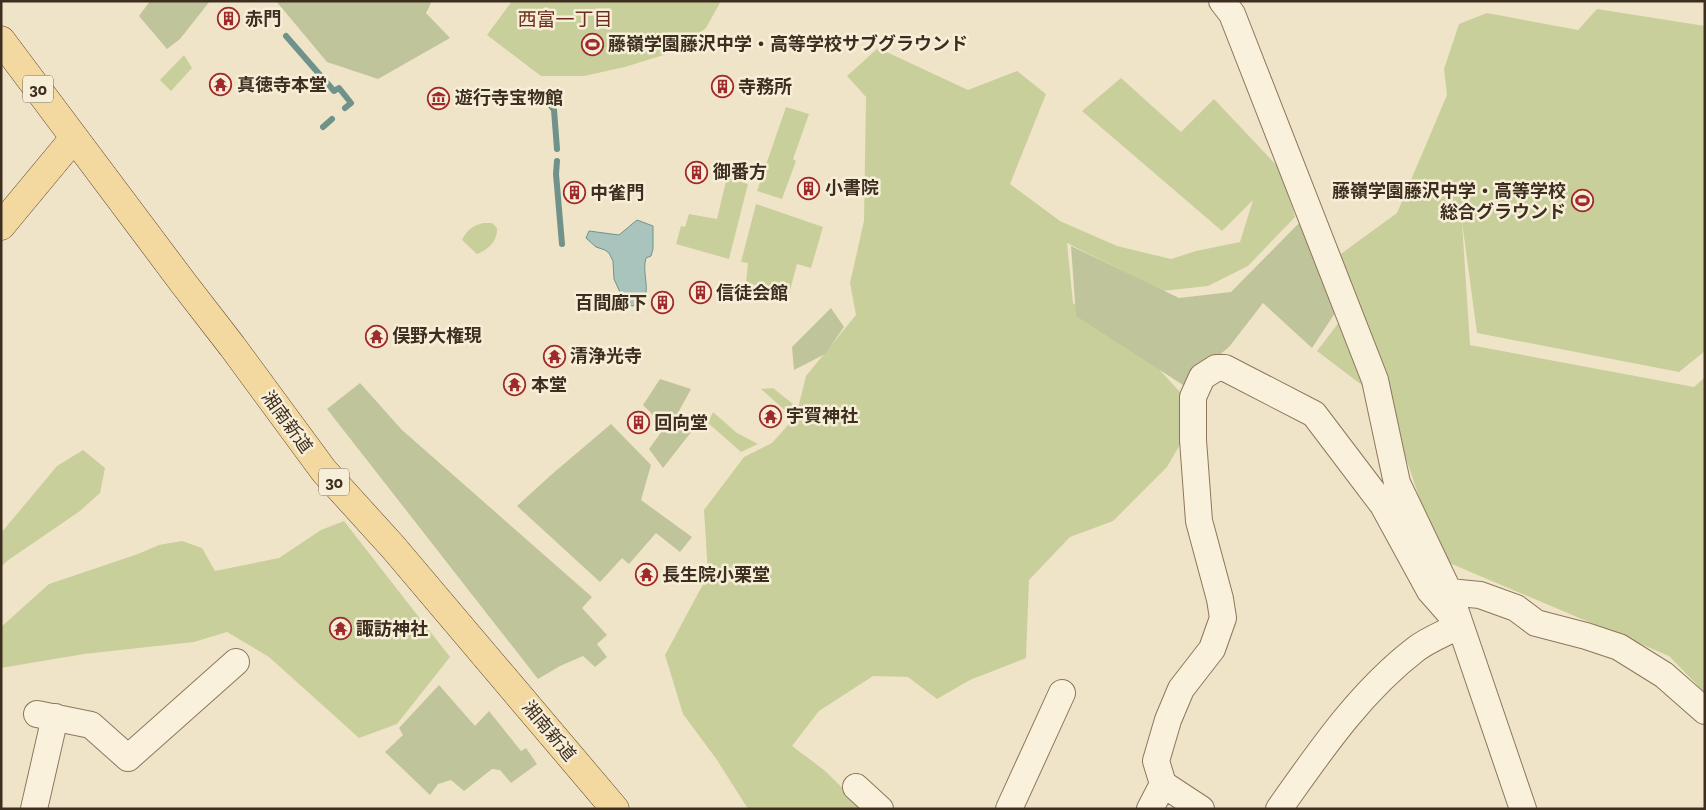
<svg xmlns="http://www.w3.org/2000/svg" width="1706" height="810" viewBox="0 0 1706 810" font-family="'Zilla Slab','Noto Sans JP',serif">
  <rect width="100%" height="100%" fill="#f0e4c8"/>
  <path fill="#c9cf9b" d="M512,1H721L706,28L673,52L625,67L584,76H541L487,35Z
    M1597,9L1705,26V351L1679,372L1477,333L1462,222L1470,345L1694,387L1705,377V693L1669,656L1440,559L1388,405L1317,351L1340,321L1338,256L1397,213L1447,95L1444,69L1459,24L1487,13L1578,30Z
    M878,48L968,90L1017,71L1046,94L1010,184L1060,221L1117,246L1171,259L1196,251L1240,242L1253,200L1222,231L1082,111L1121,78L1181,132L1214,99L1282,171L1295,217L1248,266L1208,286L1162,291L1067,243L1073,303L1148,357L1188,401L1185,436L1167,467L1113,521L1070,537L1029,580L1026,658L970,680L937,699L908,677L873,676L819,711L792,746L824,770L864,809H748L717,760L683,714L665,655L708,575L704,510L744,457L772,443L796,416L806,376L856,315L850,283L864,221L866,97L847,76Z
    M184,55L192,68L171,91L160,80Z
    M786,107L809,114L793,159L796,161L782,199L757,191Z
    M727,177L748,184L729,259L676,244L681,226L685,227L689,214L717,219Z
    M756,204L823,227L811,268L797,264L789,294L746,283L748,263L741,262Z
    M483,223H492L497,228C498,241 488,250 477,254L462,240C467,230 472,226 483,223Z
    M773,388L793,404L788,413L761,389Z
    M713,412L737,433L758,444L741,452L708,423Z
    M83,450L105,468L100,493L80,511L7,561L1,567V533L57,466Z
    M344,521L450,657L397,724L359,738L269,657L227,632L194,642L84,654L1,668V627L49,584L138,554L159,545L182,541L202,548L215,571L279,558L321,530Z"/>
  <path fill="#bfc49a" d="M150,1H210L180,39L167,49L139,16Z
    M276,1H429L431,3L426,13L450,38L378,79L327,62Z
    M1304,218L1335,313L1312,348L1263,303L1229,347L1183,385L1076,316L1071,246L1179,298L1231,292Z
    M831,308L844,327L825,354L794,370L792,347Z
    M660,379L691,389L679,411L695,427L663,468L649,449L665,427L643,405Z
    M360,383L402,430L592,597L582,608L607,635L597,644L607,657L595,667L583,656L560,666L538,679L327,409Z
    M611,424L651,465L641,500L692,537L680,552L656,533L629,564L622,558L600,582L517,506L551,475Z
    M439,685L475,726L489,711L521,751L526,748L537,764L511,783L500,770L492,769L464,791L451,780L438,784L430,795L385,752L403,735L399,728Z"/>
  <path fill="#a9c4bc" stroke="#6f938a" d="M637,220L653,226V249L651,256L646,258C642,271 649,285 645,297L640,299L637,305L632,306L625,303L614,279L613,261L609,253L605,250L596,247L586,238L589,231L619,235Z"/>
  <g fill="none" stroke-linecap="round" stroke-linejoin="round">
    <path stroke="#6f938a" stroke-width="6" d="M286,36L334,91L339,88L351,103L345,108
      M546,99L554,110L557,149
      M323,127L332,119
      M557,161L556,174L562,244"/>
    <defs>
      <path id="minor" d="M1222,1L1232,14L1375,380L1397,483L1449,592L1523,809
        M1449,592L1480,595L1516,608L1536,623L1586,636L1619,647L1664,675L1705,711
        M37,714L91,725L128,758L236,662
        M856,787L880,809
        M34,809L55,717
        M1009,809L1062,693
        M1150,809L1163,784
        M1201,809L1163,784L1156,761L1168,720L1181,689L1212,649L1223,618L1220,599L1199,521L1193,440V397L1202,377L1216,368H1225L1314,414L1383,505L1430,591L1460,625C1446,633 1429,639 1416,649C1360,692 1320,751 1279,809"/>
      <path id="major" d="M1,40L184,284L232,346L324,471L393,547L615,809
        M1,226L74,138"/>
    </defs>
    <use href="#minor" stroke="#8d765c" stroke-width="28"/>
    <use href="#major" stroke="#5b4430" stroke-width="29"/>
    <use href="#minor" stroke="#faf1dc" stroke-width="26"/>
    <use href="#major" stroke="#f3d9a0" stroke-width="28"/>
  </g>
  <defs>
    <symbol id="building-ring" viewBox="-11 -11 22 22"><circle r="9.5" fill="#f7eed8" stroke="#9e2a2b" stroke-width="1.5"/><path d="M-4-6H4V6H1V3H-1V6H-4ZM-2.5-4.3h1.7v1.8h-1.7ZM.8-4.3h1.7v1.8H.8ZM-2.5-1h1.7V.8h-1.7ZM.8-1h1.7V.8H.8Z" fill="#9e2a2b"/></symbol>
    <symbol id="stadium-ring" viewBox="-11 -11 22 22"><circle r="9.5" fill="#f7eed8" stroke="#9e2a2b" stroke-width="1.5"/><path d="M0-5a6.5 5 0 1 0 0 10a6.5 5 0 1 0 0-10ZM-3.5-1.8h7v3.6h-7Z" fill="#9e2a2b"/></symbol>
    <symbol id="temple-ring" viewBox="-11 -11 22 22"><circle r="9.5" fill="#f7eed8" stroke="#9e2a2b" stroke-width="1.5"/><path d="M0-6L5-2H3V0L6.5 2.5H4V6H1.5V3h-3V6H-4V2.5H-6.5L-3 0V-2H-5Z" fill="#9e2a2b"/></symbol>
    <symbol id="museum-ring" viewBox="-11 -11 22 22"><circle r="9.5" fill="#f7eed8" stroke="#9e2a2b" stroke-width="1.5"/><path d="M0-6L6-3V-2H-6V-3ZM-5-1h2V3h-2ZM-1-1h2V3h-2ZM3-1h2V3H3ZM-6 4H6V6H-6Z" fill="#9e2a2b"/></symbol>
  </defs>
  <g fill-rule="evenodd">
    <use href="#building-ring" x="216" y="6" width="25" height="25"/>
    <use href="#stadium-ring" x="580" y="32" width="25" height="25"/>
    <use href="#temple-ring" x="208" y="72" width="25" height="25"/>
    <use href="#building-ring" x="710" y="74" width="25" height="25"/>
    <use href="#museum-ring" x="426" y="86" width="25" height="25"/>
    <use href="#building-ring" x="684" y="160" width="25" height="25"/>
    <use href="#building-ring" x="796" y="176" width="25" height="25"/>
    <use href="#building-ring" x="562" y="180" width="25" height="25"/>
    <use href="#stadium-ring" x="1570" y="188" width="25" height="25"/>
    <use href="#building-ring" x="688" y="280" width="25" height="25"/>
    <use href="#building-ring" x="650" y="290" width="25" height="25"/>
    <use href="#temple-ring" x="364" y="324" width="25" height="25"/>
    <use href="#temple-ring" x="542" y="344" width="25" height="25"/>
    <use href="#temple-ring" x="502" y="372" width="25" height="25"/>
    <use href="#temple-ring" x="758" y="404" width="25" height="25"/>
    <use href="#building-ring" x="626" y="410" width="25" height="25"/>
    <use href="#temple-ring" x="634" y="562" width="25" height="25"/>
    <use href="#temple-ring" x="328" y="616" width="25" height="25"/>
  </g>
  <g text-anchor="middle" stroke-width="5" stroke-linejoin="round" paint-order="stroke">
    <g fill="#f7eed8" stroke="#756857" stroke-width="1">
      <rect x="23" y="75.5" width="30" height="27" rx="4"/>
      <rect x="319" y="468.5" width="30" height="27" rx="4"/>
    </g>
    <g font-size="16" font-weight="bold" fill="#3d2e20">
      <text x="38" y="95">30</text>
      <text x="334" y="488">30</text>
    </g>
    <g font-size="18" font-weight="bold" fill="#3d2e20" stroke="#f7eed8" text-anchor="start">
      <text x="245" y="25">赤門</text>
      <text x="608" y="50">藤嶺学園藤沢中学・高等学校サブグラウンド</text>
      <text x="237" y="91">真徳寺本堂</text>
      <text x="738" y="93">寺務所</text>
      <text x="455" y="104">遊行寺宝物館</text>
      <text x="713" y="178">御番方</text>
      <text x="825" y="194">小書院</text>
      <text x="1566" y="197" text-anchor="end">藤嶺学園藤沢中学・高等学校<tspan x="1566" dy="21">総合グラウンド</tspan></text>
      <text x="590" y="199">中雀門</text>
      <text x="716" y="299">信徒会館</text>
      <text x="647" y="309" text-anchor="end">百間廊下</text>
      <text x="392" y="342">俣野大権現</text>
      <text x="570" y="362">清浄光寺</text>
      <text x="531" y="391">本堂</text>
      <text x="786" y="422">宇賀神社</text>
      <text x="654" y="429">回向堂</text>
      <text x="662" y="581">長生院小栗堂</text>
      <text x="356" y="635">諏訪神社</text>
    </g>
    <g font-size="18" fill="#3d2e20" stroke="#f7eed8">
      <text transform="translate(287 422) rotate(54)" y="6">湘南新道</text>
      <text transform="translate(549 731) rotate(50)" y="6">湘南新道</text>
    </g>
    <g font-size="19" fill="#6b2e1e" stroke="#f7eed8">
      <text x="565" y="26">西富一丁目</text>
    </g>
  </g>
  <rect width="1706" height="810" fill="none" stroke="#3d2e20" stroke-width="5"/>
</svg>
